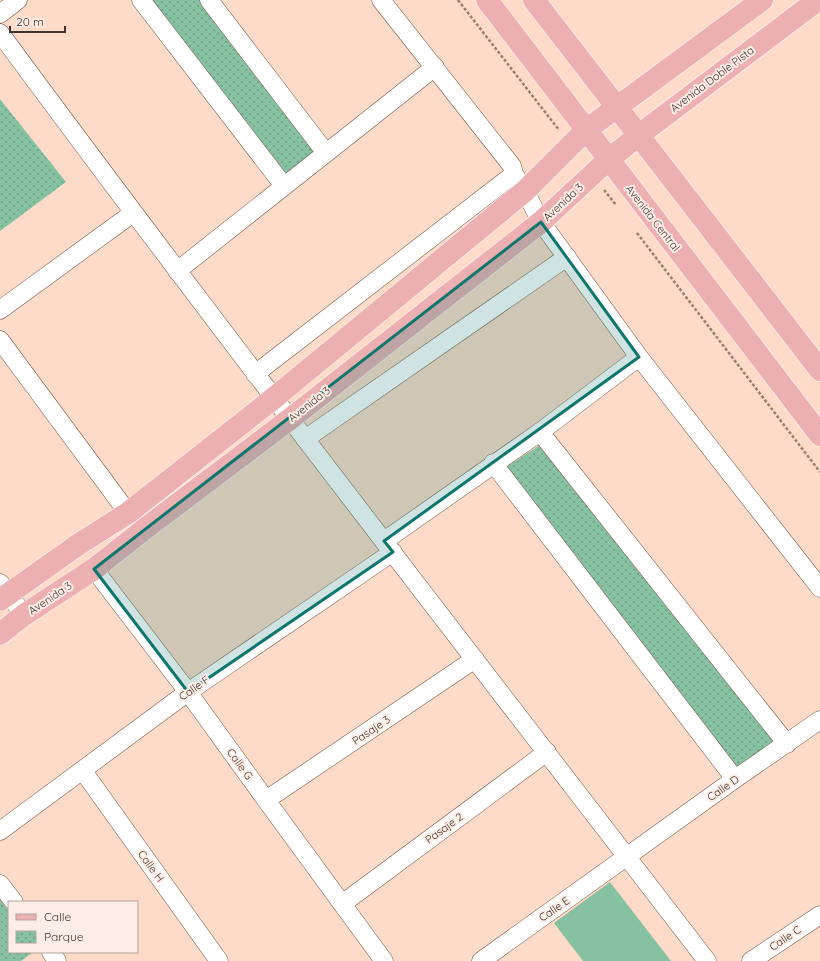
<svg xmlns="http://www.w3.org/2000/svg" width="820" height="961" viewBox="0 0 820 961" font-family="Quicksand,sans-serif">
  <defs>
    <pattern id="park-dots" width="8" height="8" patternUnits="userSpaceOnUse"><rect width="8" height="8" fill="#86c1a1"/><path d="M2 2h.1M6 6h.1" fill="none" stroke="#6f9d83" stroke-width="1.8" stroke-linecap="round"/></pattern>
  </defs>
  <rect width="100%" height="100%" fill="#fedbc8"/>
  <path fill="url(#park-dots)" d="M145,0H202L315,152L285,179Z
    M0,99L66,182L0,231Z
    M540,445L779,742L735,771L505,468Z
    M0,899L9,912V952H33L21,961H0Z"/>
  <path fill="#86c1a1" d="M610,882L671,961H583L554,923Z"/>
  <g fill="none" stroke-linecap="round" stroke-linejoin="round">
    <defs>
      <path id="minor" d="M141,0L284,186
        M209,0L326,153
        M381,0L512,166L514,174L525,191L541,222L639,357L820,588
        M0,14L18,0
        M0,33C231,346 470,653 707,961
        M177,271L435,67
        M0,310L133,213
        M0,340L128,513
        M255,374L514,174
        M540,432L787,744
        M305,439L567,257
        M493,463L735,779
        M384,541L540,432L639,357
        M94,569L188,692L266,800L384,961
        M0,583L24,615
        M83,771L219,961
        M266,800L475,659
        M0,831L188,692L393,552
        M0,884L14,902
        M342,904L547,752
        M51,952L57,961
        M481,961L735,779L820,720
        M751,961L820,915"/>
      <path id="major" d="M487,0L820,435
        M534,0L820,370
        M0,600L79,544L128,513L274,398L525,191L586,130L762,0
        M0,634L24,615L94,569L142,531L290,419L541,222L608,160L639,135L818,0"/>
    </defs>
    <use href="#minor" stroke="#705342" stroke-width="19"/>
    <use href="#major" stroke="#fff" stroke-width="23"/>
    <path stroke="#977f72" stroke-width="2.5" stroke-dasharray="3 2" stroke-linecap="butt" d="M458,0L559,130
      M604,190L616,205
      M637,233L820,472"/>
    <use href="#minor" stroke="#fff" stroke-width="18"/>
    <use href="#major" stroke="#ecb0b3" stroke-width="22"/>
  </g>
  <path fill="#0f766e" fill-opacity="0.2" stroke="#0f766e" stroke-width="3" stroke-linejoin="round" d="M541,222L639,357L384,541L393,552L188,692L94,569Z"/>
  <g text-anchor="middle" stroke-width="4" stroke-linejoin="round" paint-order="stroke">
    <g font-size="11" fill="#41332b" stroke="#fcede6">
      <text transform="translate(712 79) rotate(-37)" y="4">Avenida Doble Pista</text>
      <text transform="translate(563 202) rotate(-43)" y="4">Avenida 3</text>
      <text transform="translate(653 218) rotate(52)" y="4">Avenida Central</text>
      <text transform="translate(309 404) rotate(-38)" y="4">Avenida 3</text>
      <text transform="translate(50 598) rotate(-34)" y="4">Avenida 3</text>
      <text transform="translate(194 688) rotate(-35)" y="4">Calle F</text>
      <text transform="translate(371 730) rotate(-34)" y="4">Pasaje 3</text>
      <text transform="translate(240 764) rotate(54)" y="4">Calle G</text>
      <text transform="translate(723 788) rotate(-35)" y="4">Calle D</text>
      <text transform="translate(444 828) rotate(-36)" y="4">Pasaje 2</text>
      <text transform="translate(151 866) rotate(54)" y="4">Calle H</text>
      <text transform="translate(554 909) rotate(-35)" y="4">Calle E</text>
      <text transform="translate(785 938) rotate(-34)" y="4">Calle C</text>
    </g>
  </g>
  <rect x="8" y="901" width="130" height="52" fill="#fcede6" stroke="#b1a39b"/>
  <rect x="16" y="914" width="20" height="6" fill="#ecb0b3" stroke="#b1a39b"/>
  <text x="44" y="921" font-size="12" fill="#41332b">Calle</text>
  <rect x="16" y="931" width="20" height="12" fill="url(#park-dots)" stroke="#b1a39b"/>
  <text x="44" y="941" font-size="12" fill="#41332b">Parque</text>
  <path d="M10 26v6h55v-6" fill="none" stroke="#41332b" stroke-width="2"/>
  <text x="16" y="26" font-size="12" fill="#41332b" stroke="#fcede6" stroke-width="3" paint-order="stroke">20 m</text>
</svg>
